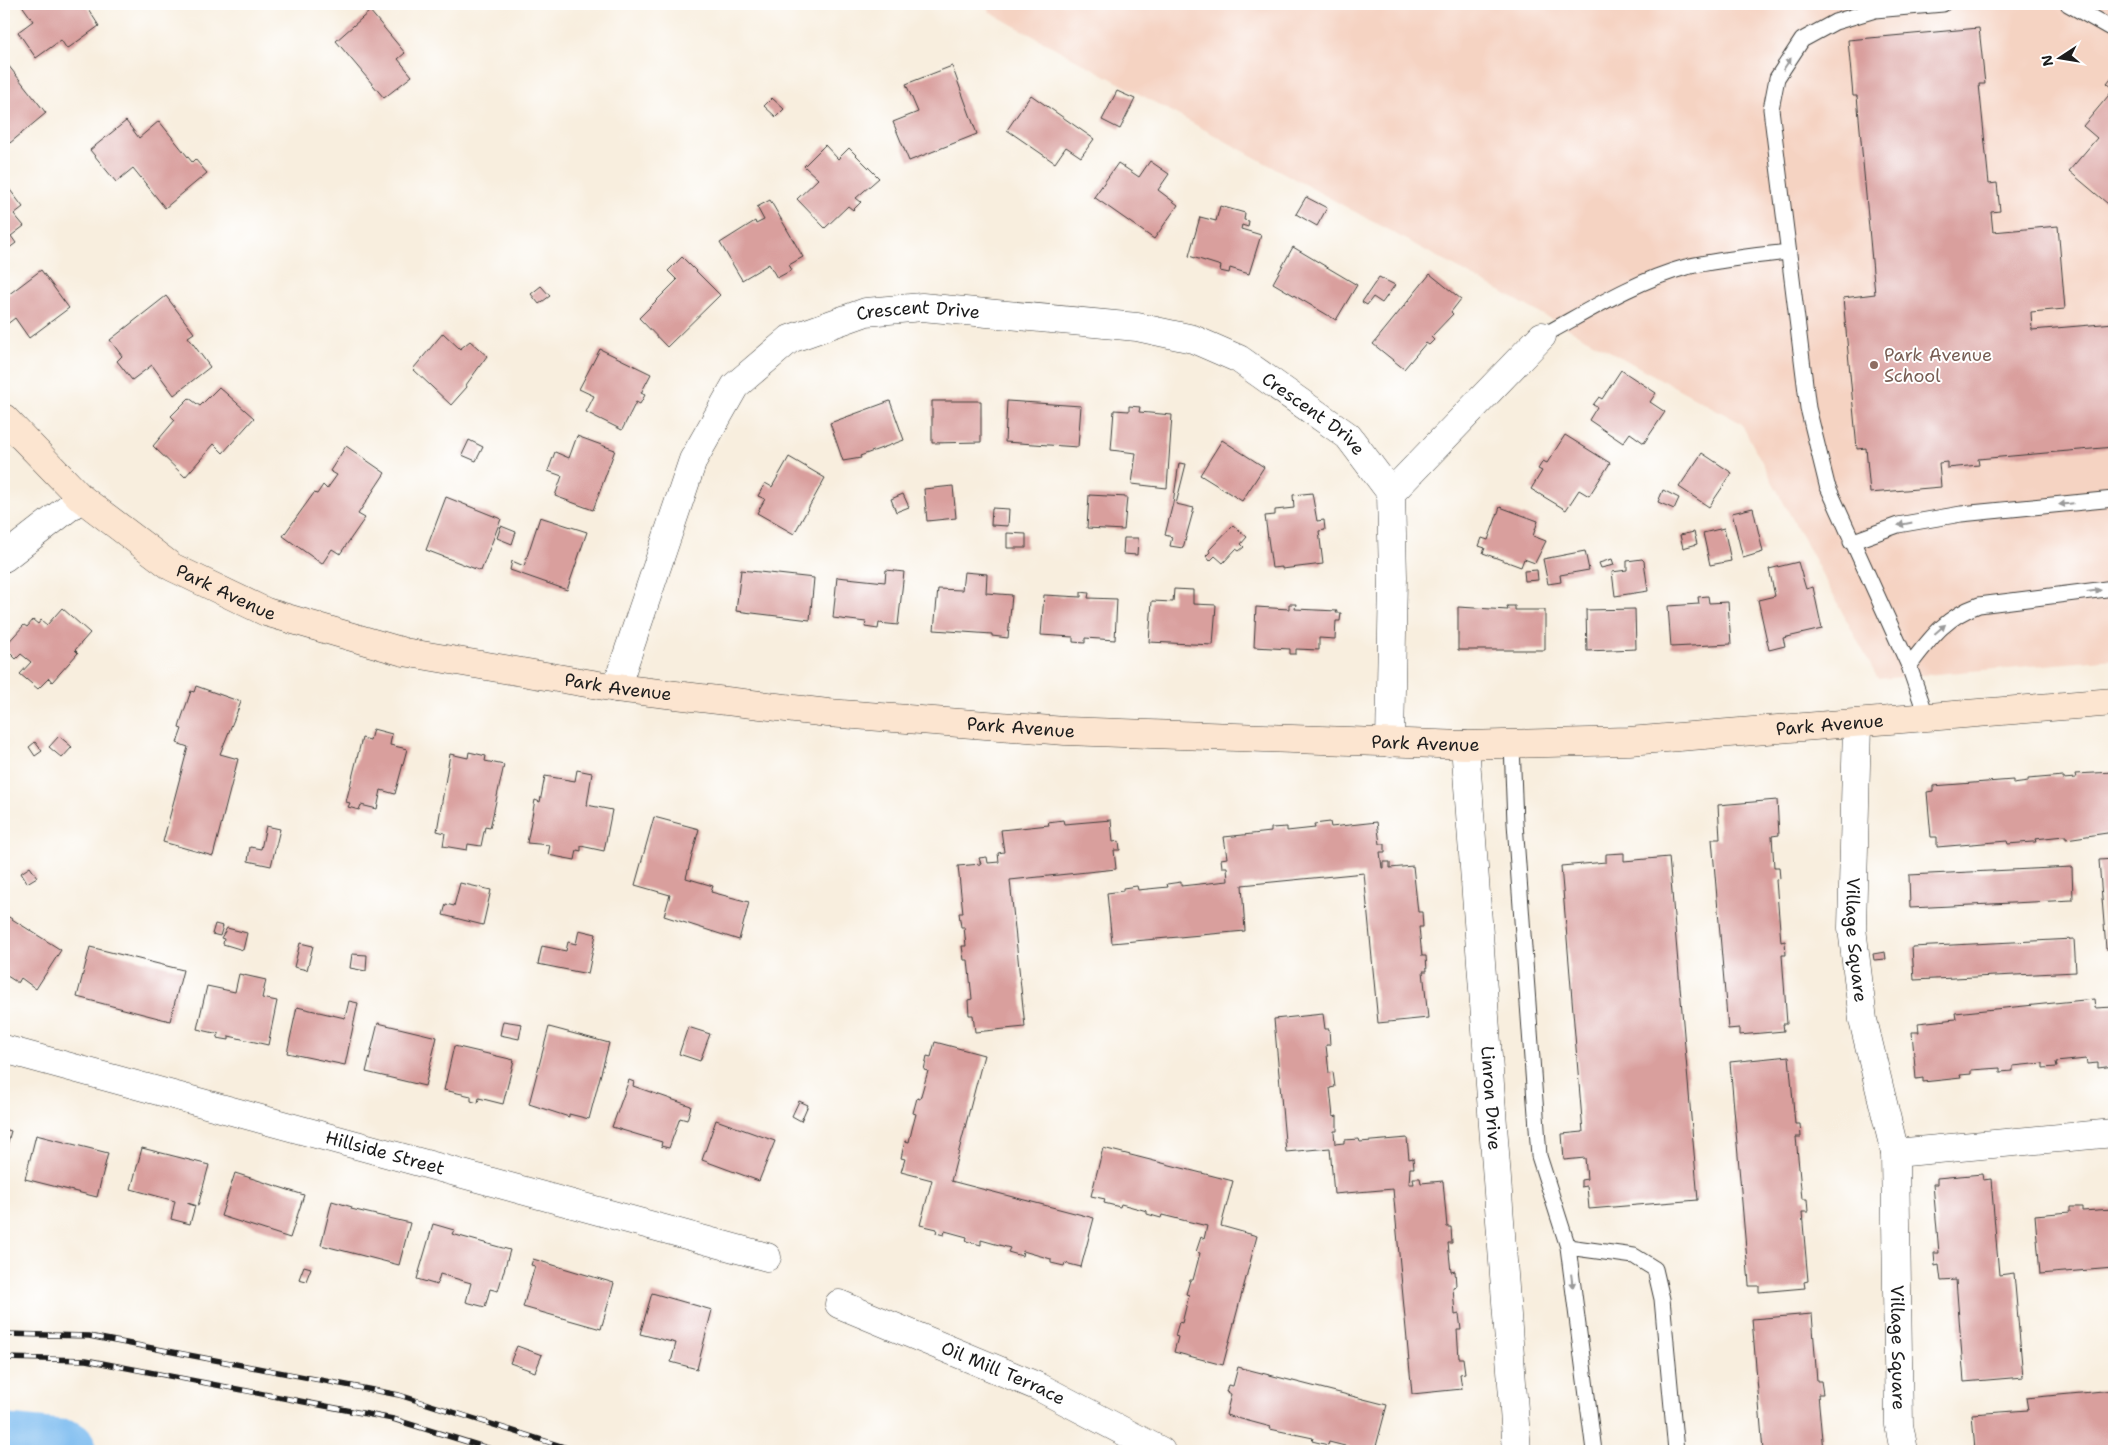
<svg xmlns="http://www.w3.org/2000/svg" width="2118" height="1455" viewBox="0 0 2118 1455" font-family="'Shantell Sans',sans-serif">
  <rect width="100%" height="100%" fill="#fff"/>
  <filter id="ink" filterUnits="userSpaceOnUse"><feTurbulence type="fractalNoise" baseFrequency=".02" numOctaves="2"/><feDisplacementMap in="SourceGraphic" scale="10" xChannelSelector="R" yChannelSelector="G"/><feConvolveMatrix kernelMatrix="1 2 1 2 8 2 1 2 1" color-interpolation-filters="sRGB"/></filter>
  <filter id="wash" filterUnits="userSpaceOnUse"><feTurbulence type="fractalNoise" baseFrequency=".0096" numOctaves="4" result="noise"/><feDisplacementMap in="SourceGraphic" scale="20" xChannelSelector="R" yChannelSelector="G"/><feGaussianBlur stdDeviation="1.12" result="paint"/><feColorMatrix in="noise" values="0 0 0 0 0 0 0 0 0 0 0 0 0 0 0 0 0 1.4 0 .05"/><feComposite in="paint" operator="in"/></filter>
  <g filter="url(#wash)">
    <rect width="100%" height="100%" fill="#f8eede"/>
    <path fill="#f5d3c2" d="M984,4H2114V659L1878,679L1741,423L991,13Z"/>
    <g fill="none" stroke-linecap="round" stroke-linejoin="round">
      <path stroke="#7bbbef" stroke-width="62" d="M4,1445L66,1451"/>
    </g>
    <g id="blocks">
      <path fill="#d99f9d" d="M21,4H85L99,26L67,49L61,40L36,58L18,32L33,21Z
        M370,11L405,53L398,59L412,76L384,98L336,41Z
        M1979,28L1985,84H1979L1989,184L1997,183L2000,211L1991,212L1993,232L2058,226L2065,309L2031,312L2032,330L2114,323V447L1978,459L1979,465L1947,468V462L1939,463L1941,487L1870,493L1866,448L1857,449L1843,298L1875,294L1857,96H1853L1848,40Z
        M4,60L46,113L10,143L4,135Z
        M952,66L977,134L909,161L893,122L918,112L906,84Z
        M2114,74V209L2069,171L2097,138L2083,126L2114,89L2107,83Z
        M1117,91L1135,99L1120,129L1102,120Z
        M1031,95L1094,139L1081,157L1066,147L1055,163L1007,130Z
        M772,98L784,109L776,117L764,106Z
        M126,121L139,138L159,121L192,162L195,159L207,173L165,208L133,168L116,182L90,150Z
        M825,145L838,159L849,148L879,178L856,198L861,202L853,210L848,206L825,228L797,199L818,179L804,166Z
        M1150,161L1169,174L1158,190L1178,205L1154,239L1094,197L1118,163L1139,177Z
        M4,182L23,207L14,214L24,226L11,236L16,243L4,252Z
        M1306,197L1327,208L1317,226L1296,214Z
        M770,200L803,257L789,265L792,270L777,278L769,264L742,280L720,243L755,221L756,224L764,220L757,207Z
        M1220,206L1245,213L1244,220L1249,221L1248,227L1242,225L1241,229L1261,235L1249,274L1230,268L1229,273L1220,271L1221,266L1189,256L1200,217L1216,221Z
        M1293,247L1357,285L1336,320L1273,283Z
        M682,257L720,295L667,347L639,318L677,280L668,271Z
        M41,270L69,308L29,338L15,318L6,325L4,322V298Z
        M1430,274L1461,299L1451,312L1453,314L1431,337L1434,340L1429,345L1426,343L1404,369L1373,344Z
        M1379,277L1395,285L1382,303L1373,297L1367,305L1362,302Z
        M541,286L550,296L539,304L531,294Z
        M166,296L194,333L188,337L210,367L174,395L152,365L132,380L117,361L122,356L110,340Z
        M443,333L460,349L470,341L487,356L466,385L467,387L451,405L413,369Z
        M600,349L651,374L641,393L645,395L640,404L636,402L622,430L586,412L594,396L579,389Z
        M1621,370L1656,393L1650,402L1665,412L1644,443L1630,433L1623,443L1589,420L1597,407L1593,405L1599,397L1602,399Z
        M219,387L254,418L223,453L214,444L185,477L153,446L175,420L171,416L189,398L200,406Z
        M890,401L904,440L860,456L861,458L843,461L830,423Z
        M932,401H981V442L932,443Z
        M1007,401L1081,406L1078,447L1005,442Z
        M1129,406L1140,407L1139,412L1172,415L1167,488L1132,484L1136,453L1111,450L1114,410L1129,411Z
        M1565,435L1610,463L1589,496L1579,490L1566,510L1531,489L1542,471L1538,469L1543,461L1547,463Z
        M577,436L615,450L593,510L555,496L562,476L548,471L555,452L569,458Z
        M469,440L483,447L476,461L462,455Z
        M1222,440L1264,467L1242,501L1200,475Z
        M346,446L385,473L358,514L365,518L340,554L332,549L322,564L283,536L314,493L317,494L323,485L327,489L337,475L330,471Z
        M1702,453L1732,473L1709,507L1679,487Z
        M789,457L825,478L794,534L757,513L765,499L758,496L765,483L772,487Z
        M1179,463L1186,464L1176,504L1194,508L1183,548L1170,546L1172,537L1165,535L1173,503Z
        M953,486L956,518L927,521L924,489Z
        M1663,490L1679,498L1674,509L1658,502Z
        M1312,493L1317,521L1324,520L1325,530L1319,531L1323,564L1282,569V567L1272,568L1265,516L1275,515V510L1294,508L1293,495Z
        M903,494L909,507L896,512L891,499Z
        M1089,495L1127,497L1124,530L1087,528Z
        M446,497L501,519L481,571L426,550Z
        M1500,507L1538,521L1533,536L1546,541L1535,563L1524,559L1521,567L1483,553L1485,548L1479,546L1482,538L1488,540Z
        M992,508L1009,509L1008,526L991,525Z
        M1753,508L1763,552L1743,558L1732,513Z
        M540,517L587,532L567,590L510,570L512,561L524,566Z
        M1233,525L1247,537L1241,544L1244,547L1239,551L1236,549L1223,563L1215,556L1210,561L1206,556L1210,552L1209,550Z
        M501,526L516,532L512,544L497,538Z
        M1724,528L1731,561L1710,565L1703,533Z
        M1694,532L1697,544L1683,548L1680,535Z
        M1007,533L1026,534V548H1007Z
        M1124,538H1138L1137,555L1123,554Z
        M1585,551L1589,570L1560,575L1561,582L1548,584L1543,559Z
        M1612,559L1614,565L1601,568L1599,563Z
        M1642,559L1644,561L1648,591L1615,596L1612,572L1627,570V561Z
        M1798,562L1806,589L1813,587L1822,629L1783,638L1785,646L1769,650L1758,600L1775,596L1769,569Z
        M741,570L814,578L810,620L736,611Z
        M886,570L904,572L898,625L879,623L878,629L865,627L866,622L833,618L837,577L885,582Z
        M1537,570L1538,580L1525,581L1524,571Z
        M964,572L987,574L986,593L1012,595L1008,638L992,636V634L934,630L938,589L962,590Z
        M1174,589L1193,590V604L1216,605L1213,645L1149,642L1152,601L1173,602Z
        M1081,592L1089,593L1088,598L1117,599L1115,640L1085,638V643L1073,642V637L1041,635L1044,595L1081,597Z
        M1708,596L1709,603L1728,602L1731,644L1671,647L1668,606L1699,604L1698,597Z
        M1289,604H1296L1295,609L1337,611L1336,613H1341L1340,621H1336L1335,639L1319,638V650L1296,649V654H1290V649L1254,647L1256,607L1289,609Z
        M1507,606H1515V610H1545V650H1458V607L1508,610Z
        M62,608L90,633L75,650L78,653L52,682L49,678L38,689L20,674L31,662L21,654L16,659L4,647L24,625L27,627L33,620L38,624L41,620L47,625Z
        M1635,609L1636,649L1587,651L1586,610Z
        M196,686L241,702L220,754L238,759L213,856L163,842L188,747L177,743L182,729L179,728L182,717L191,691L194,692Z
        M373,729L392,734L390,745L407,749L395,794L381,790L377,809L361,805L359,810L348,807L350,803L346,802L362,738L370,740Z
        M59,736L72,747L62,758L49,747Z
        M35,742L42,751L35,756L29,747Z
        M469,752L486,756L485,761L504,765L490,828L485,827L481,846L468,844L467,850L443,846L445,833L437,831L450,754L468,758Z
        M577,770L592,773L587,805L612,810L604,851L581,846V851L577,850L575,860L548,855L550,845L527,843L535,800L540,802L545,776L575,781Z
        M2114,772V832L2066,839V836H2064L2035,839L2036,842H2032L2008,844L2007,841L1937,847V837H1931L1927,792L1933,791V786L2013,780V784L2028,782V779L2063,776V779L2076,778L2075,774Z
        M1777,800L1779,835L1772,836L1774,867H1779L1780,879L1776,880L1781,942L1785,941L1786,955H1782L1787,1024H1783L1784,1031L1739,1035V1028L1728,1029L1712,839H1720L1718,805Z
        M654,817L699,829L686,878L713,886L711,892L749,902L739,940L664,916L670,895L635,885Z
        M1063,820L1064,824L1111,820L1113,842L1119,841L1120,850H1114L1116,869L1010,880L1025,1027L975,1032L973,1015H969L968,1000L972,999L968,960H964L962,946H966L964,927H961L959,913H963L958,866L981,864L979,858L987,857L988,863L999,862L998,853L1004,852L1001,830L1049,825L1048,822Z
        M1330,822L1331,827L1377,822L1380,844H1385V852H1380L1382,868H1383V862H1390V868L1413,866L1418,912H1422L1423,927H1419L1422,956H1426L1427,971H1423L1428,1018L1378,1023L1364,873L1242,885L1245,931L1112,943L1107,893L1123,891V888L1137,886L1138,890L1168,887L1167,884L1181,882V886L1228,881L1227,867H1222L1221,859L1227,858L1224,837L1271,832V828L1287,827V831L1315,828L1314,824Z
        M266,826L280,829L271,866L248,861L250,847L261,849Z
        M1624,853V861L1669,857L1698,1200L1589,1209L1587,1186L1581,1187V1180L1587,1179L1585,1158L1564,1160L1562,1134L1583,1132L1561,866L1606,862V854Z
        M2114,859V949H2106L2099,860Z
        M30,867L37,877L27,883L21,873Z
        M2072,867L2073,900L1910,908L1909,875Z
        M460,883L491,890L483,925L443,915L446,904L454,906Z
        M4,914L61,950L36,989L21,978L18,983L4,974Z
        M215,924L223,926L220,936L212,934Z
        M227,928L247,933L243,950L223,944L224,939L221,938Z
        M579,930L596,934L588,974L538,964L542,946L566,951L568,942L576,944Z
        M2074,939L2076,972L1914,980L1912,947Z
        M300,943L313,946L307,970L294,967Z
        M90,947L183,970L170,1021L77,997Z
        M1885,952L1886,959L1874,960L1873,954Z
        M352,954L367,955L366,971L350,968Z
        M239,974L266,980L262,998L277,1001L268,1045L229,1036V1040L217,1038L219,1034L197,1029L207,986L235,992Z
        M2094,999L2095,1008L2114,1007V1066L2098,1068V1063L2087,1064L2086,1059L2056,1062L2057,1067L2043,1068V1063L2013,1066V1071L2000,1072V1068L1971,1070V1074L1960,1075L1961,1078L1923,1082V1078L1916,1079L1912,1032H1919L1918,1023L1956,1019L1955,1013Z
        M349,1001L358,1003L345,1065L287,1053L297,1007L345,1018Z
        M1323,1014L1325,1029H1329L1330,1045H1326L1329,1073L1333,1072L1335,1087L1330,1088L1333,1117L1337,1116V1131H1334L1335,1144L1344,1143V1140L1359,1139L1360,1142L1407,1138L1409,1159L1413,1158L1414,1168H1410L1409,1184H1414L1413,1178H1420L1421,1183L1443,1181L1447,1227H1451L1452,1243H1448L1451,1272L1455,1271L1456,1286L1453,1287L1455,1315L1459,1314L1461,1330H1457L1459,1358H1463L1465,1373L1460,1374L1462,1389L1412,1394L1393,1189L1334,1194L1330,1148L1286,1152L1274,1019Z
        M503,1021L522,1024L519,1039L500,1035Z
        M378,1023L437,1037L425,1086L366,1072Z
        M549,1027L609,1043L589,1119L569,1114V1117L529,1104Z
        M688,1027L710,1034L700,1061L679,1054Z
        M935,1042L984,1055L951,1181L1094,1218L1081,1267L1065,1263L1064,1266L1051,1263V1259L1023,1251L1022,1256L1008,1252L1010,1248L981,1240V1245L966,1241L967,1237L945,1231L944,1235L936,1233L937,1229L920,1225L932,1180L901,1172L905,1159L901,1158L905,1141L909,1142L912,1129L916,1114L913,1113L917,1098L920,1099L928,1071L924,1070L927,1056L931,1057Z
        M454,1046L514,1060L503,1104L479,1098L478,1103L471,1101V1096L444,1090Z
        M1789,1056L1795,1124H1800L1801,1137H1796L1802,1199H1807L1808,1212H1802L1808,1281L1804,1282L1805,1288L1759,1292V1286H1749V1284L1730,1062Z
        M629,1080L634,1082L633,1086L691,1106L687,1120L680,1118L669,1148L661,1146L662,1142L612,1127Z
        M799,1101L808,1105L801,1121L792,1116Z
        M716,1120L775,1141L759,1181L702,1160Z
        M4,1129L11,1131L4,1156Z
        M36,1135L108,1153L97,1197L25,1179Z
        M142,1148L209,1165L198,1206L187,1203L195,1206L190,1224L171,1219L175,1201L131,1189Z
        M1103,1148L1233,1181L1221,1226L1257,1236L1223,1365L1174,1352L1178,1337L1175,1336L1179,1322L1182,1323L1189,1295L1186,1294L1190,1280H1193L1200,1253L1196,1252L1201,1237L1204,1239L1207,1226L1162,1215L1161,1218L1147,1214V1211L1121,1204L1120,1207L1104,1203L1105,1199L1091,1196Z
        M235,1173L304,1195L290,1238L221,1216Z
        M1982,1174L1983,1180L1991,1179L1999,1275L2014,1273L2023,1377L1964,1382L1956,1280L1941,1281L1939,1265L1935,1266L1934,1253H1939L1933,1184H1937V1178Z
        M332,1201L352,1207L351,1209L410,1223L399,1265L321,1245Z
        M2112,1204H2114V1268L2040,1274L2035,1215L2070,1212V1207H2082V1211L2113,1209Z
        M433,1224L454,1230L452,1234L510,1250L498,1291L490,1289L485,1307L466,1302L471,1283L440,1274L437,1285L417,1279Z
        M533,1259L614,1283L601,1329L523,1307L535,1266L531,1265Z
        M304,1266L311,1268L306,1281L299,1279Z
        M652,1293L712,1310L697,1369L671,1362L676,1343L640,1334Z
        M1812,1314L1817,1381H1821L1823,1394H1818L1823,1451H1763L1752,1319Z
        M517,1346L542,1355L535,1372L510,1363Z
        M1238,1367L1387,1405L1375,1450L1379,1451H1357V1449L1329,1442L1328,1445L1312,1441L1313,1438L1270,1429L1271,1427L1226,1415L1231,1394L1226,1392L1228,1385L1233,1386Z
        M2114,1390V1451H1975L1972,1414L2028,1410L2026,1398Z"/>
    </g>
  </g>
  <g filter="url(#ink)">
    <use href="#blocks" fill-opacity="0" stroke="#3d3c39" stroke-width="1"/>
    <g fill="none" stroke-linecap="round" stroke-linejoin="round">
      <defs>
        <path id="lane" d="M2068,4L2114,30
          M1542,336C1588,311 1635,281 1686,267C1720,259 1754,256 1788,252
          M1851,542L1898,525L1961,514L2114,499
          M1909,666C1930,639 1945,617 1979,605L2114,588
          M1927,718L1909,666L1827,485L1808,408L1771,109L1777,78L1802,40L1835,22L1875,10L1943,4
          M1512,744L1515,823L1539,1156L1568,1247
          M1594,1451L1568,1247L1634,1256L1655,1269L1662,1299L1676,1451"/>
        <g id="street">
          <path d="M4,558L81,498"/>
          <path id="s1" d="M616,688L693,460L735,386L790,339L866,312L922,307L1137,327L1193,339L1239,359L1348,436L1391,493"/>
          <path id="s2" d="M1857,724L1852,928L1863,1020L1895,1153L1899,1425L1904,1451"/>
          <path d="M1390,743L1393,577L1391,493L1542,336"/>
          <path id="s3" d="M1465,745L1517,1451"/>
          <path id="s4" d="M4,1049L767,1257"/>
          <path d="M1895,1153L2114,1133"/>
          <path id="s5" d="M839,1304L1039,1387L1161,1451"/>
        </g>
        <g id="secondary">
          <path id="s6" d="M4,418L81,498L172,567L266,612L404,652L616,688L828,713L1065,731L1465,745L1629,741L2114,702"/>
        </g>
      </defs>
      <use href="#lane" stroke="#3d3c39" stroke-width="17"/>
      <use href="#street" stroke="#3d3c39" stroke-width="29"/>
      <use href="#secondary" stroke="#3d3c39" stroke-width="29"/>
      <use href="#lane" stroke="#fff" stroke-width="15"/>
      <use href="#street" stroke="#fff" stroke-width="28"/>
      <use href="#secondary" stroke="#fce5d0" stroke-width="28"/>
      <defs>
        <path id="rail" d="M4,1334L89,1336L399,1395L577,1451
          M4,1358L86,1360L393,1419L497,1451"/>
      </defs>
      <use href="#rail" stroke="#1c1c1c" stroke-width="5.5"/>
      <use href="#rail" stroke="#fff" stroke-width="4" stroke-dasharray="11" stroke-linecap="butt"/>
    </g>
    <defs><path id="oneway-solid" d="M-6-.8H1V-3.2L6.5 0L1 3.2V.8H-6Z" transform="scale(1.25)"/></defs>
    <g fill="#999">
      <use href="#oneway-solid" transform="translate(1787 64) rotate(-56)"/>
      <use href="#oneway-solid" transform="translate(2066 504) rotate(174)"/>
      <use href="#oneway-solid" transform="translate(1905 524) rotate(169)"/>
      <use href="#oneway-solid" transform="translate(2094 591) rotate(-7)"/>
      <use href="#oneway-solid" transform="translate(1940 629) rotate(-41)"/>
      <use href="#oneway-solid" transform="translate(1572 1281) rotate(83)"/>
    </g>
  </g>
  <circle fill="#8d6e63" stroke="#fff" stroke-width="2" cx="1874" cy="365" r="5"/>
  <g text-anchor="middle" stroke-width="4" stroke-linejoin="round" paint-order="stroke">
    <g font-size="18" fill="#1c1c1c" stroke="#fff">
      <text dy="6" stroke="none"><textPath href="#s1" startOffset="531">Crescent Drive</textPath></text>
      <text dy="6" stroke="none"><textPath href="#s1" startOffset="951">Crescent Drive</textPath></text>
      <text dy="6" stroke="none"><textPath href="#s6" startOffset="285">Park Avenue</textPath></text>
      <text dy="6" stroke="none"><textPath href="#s6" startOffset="690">Park Avenue</textPath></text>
      <text dy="6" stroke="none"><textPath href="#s6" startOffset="1905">Park Avenue</textPath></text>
      <text dy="6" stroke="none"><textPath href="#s6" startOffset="1095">Park Avenue</textPath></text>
      <text dy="6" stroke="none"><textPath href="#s6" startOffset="1500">Park Avenue</textPath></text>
      <text dy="6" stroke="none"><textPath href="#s2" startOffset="216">Village Square</textPath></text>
      <text dy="6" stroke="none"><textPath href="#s3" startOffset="354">Linron Drive</textPath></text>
      <text dy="6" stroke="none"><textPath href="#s4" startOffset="395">Hillside Street</textPath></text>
      <text dy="6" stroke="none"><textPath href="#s2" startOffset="628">Village Square</textPath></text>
      <text dy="6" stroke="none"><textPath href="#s5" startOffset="178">Oil Mill Terrace</textPath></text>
    </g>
    <g font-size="18" fill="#785e54" stroke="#fff" text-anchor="start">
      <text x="1884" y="361">Park Avenue<tspan x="1884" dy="21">School</tspan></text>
    </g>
  </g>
  <rect width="2118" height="1455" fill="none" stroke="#fff" stroke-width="20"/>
  <g transform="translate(2060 58) rotate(258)" stroke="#ffffff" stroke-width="4" paint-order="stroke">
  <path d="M0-4L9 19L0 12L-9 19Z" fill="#1c1c1c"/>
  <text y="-8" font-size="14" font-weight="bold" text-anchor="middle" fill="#1c1c1c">N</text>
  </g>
</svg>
